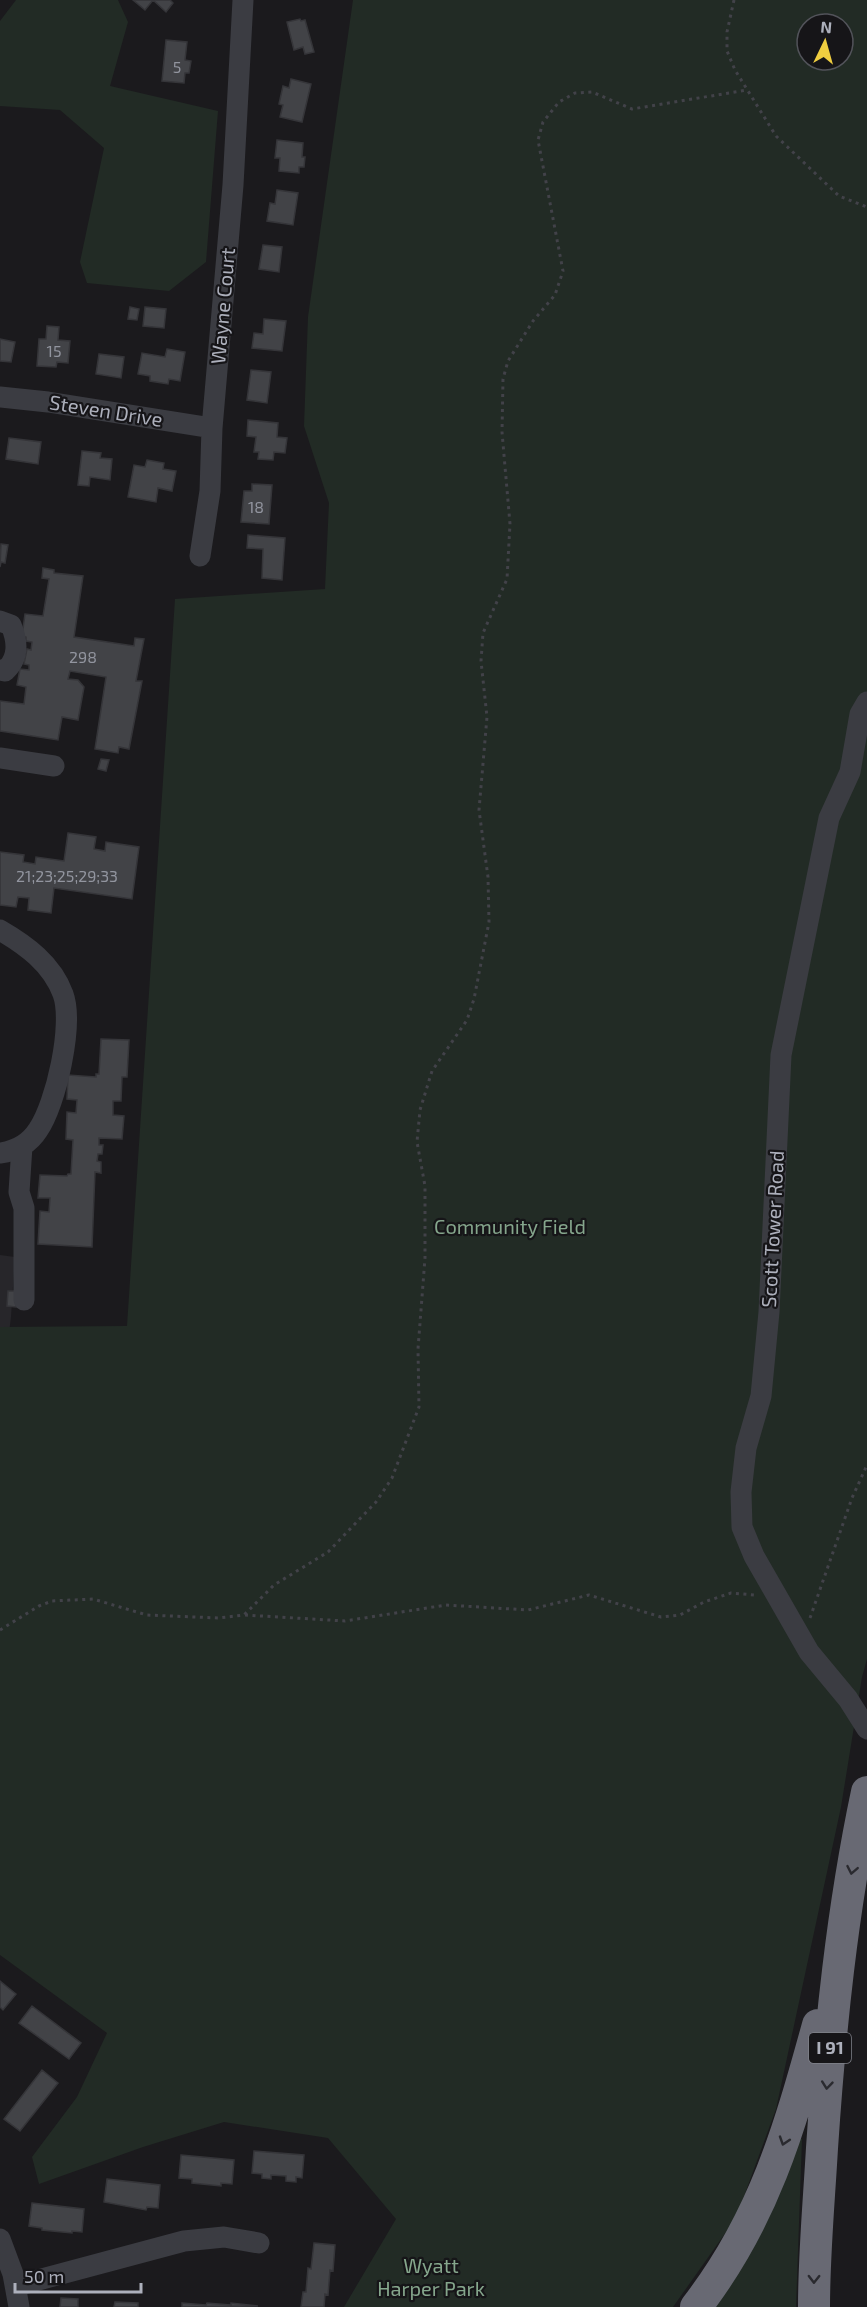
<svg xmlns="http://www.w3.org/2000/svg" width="867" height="2307" viewBox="0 0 867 2307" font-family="'Exo 2',sans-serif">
  <rect width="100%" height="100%" fill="#1b1a1d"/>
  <path fill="#27262a" d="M0,1255L15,1257L11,1317L0,1405Z"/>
  <path fill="#222b25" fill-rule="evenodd" d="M16,0H118L128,22L110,86L218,111L206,262L169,291L87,283L80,262L104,148L60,110L0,106V21Z
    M353,0H867V1659L862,1677L841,1807L776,2109L736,2218L673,2307H344L396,2219L328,2138L224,2122L143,2147L39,2184L32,2157L77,2097L107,2033L0,1955V1327L127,1326L175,599L325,589L329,503L304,426L308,317ZM807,24H843V60H807Z
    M802,2139L796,2307H705L793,2140Z"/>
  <path fill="#424347" stroke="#353539" stroke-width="1.5" d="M133,0H170L173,3L166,12L153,0L145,10Z
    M300,19L301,21L305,20L314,52L305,54L303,47L294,50L287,22Z
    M166,40L187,42L185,60L191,61L189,73H185L184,83L162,81Z
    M291,79L311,84L302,122L280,117L283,105L279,104L283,86L289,88Z
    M277,140L303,143L302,157H305L304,167H299V173L279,171L280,158H275Z
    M277,190L298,193L293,225L267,221L270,203L275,204Z
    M263,245L282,247L279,272L259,269Z
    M130,307L139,309L137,320L128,319Z
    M145,307L166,309L164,328L143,326Z
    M264,319L286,321L282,351L252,348L254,333L263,334Z
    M47,326L59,327L58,340L70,341L68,363L57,362L56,367L37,366L39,339H46Z
    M0,339L15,342L11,362L0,361Z
    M167,349L185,352L180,381L169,379L168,384L150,381V376L138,374L142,353L165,357Z
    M99,354L124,357L121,378L96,374Z
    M251,370L271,372L267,403L247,400Z
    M248,420L278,423L277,437L287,438L285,453L274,452L273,460L258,459L259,452H254L256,437L247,436Z
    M9,438L41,442L38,464L6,459Z
    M82,451L101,453L100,458L112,459L110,480L90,477L89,486L78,485Z
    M147,460L164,463L163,469L176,471L172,491L158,488L156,502L128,497L134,465L145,467Z
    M252,484L272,485L269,524L241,522L244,491H252Z
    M248,535L285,538L282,580L262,578L263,549L247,548Z
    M1,544L8,545L5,563L1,562L0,567Z
    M43,568L54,570V573L83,576L74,637L134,646L135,638L144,639L136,681H142L129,749L119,747L118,753L95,749L106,677L70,671L68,679L78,680L84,687L78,720L62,717L58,740L0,731V701L24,704L26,687L17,685L20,669L29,670V665L24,664L27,649L31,650L32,642L26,641V637L22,636L25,614L43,616L49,579L42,578Z
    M101,759L109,760L106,771L98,769Z
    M68,833L96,837L94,849L105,851L106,842L139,847L132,899L54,888L51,913L28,910L29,898L18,897L16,907L0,905V852L24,855L23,862L35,864L36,857L64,861Z
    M101,1039L129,1040L127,1077H122L121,1101H113V1115L124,1116L122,1139L99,1138V1145H103L102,1154H98L97,1161L101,1162V1173L95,1172L92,1247L38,1244L40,1211L49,1212L50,1198H38L40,1175L67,1176L68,1174H71L73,1140L66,1139L67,1112L76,1113L77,1100L67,1099L68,1075L96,1077V1074H99Z
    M8,1291H17L16,1307L7,1306Z
    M0,1981L16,1994L3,2010L0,2007Z
    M32,2006L81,2043L69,2059L19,2023Z
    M42,2070L58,2083L20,2131L4,2119Z
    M254,2151L304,2155L302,2178L296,2177V2182L286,2181V2176L271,2175V2179L262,2178V2174L252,2173Z
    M181,2155L234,2160L232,2184L221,2183V2186L192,2183V2179L179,2178Z
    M107,2179L160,2185L158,2208L147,2207L146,2210L104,2202Z
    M32,2203L84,2209L82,2232L72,2231V2233L42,2230V2228L29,2226Z
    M314,2243L335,2245L333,2271L330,2270L328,2295L325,2294L324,2307H301L303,2292H306L308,2268L311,2269Z
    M61,2298L78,2299V2307H60Z
    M115,2302L138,2303V2307H114Z
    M182,2303L206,2305L207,2303L231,2305V2303L258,2306L182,2307Z"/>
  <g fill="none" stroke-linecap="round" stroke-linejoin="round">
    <path stroke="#424249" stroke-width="3" stroke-dasharray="3 4.5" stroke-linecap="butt" d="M734,0L727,32V51L735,70L776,136L839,196L867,207
      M245,1615L345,1621L446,1605L528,1610L589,1595L661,1617L680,1615L704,1602L731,1593L755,1595
      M810,1618L852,1498L867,1465
      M0,1630L39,1606L52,1601L93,1599L147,1615L219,1618L244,1615L274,1585L328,1552L376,1502L392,1478L419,1407L418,1349L425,1258V1186L417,1142L420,1110L432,1071L467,1020L474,999L489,922L488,877L479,810L487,717L481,661L483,633L507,579L510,524L502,432L503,379L508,361L533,321L555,295L563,271L538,140L543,122L559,102L575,93L592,92L632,109L747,90"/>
    <path stroke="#3b3c42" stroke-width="21" d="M0,397L48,402L212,428
      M200,556L210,491L212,428L233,185L243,0
      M0,621L11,625C18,642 19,658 5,671L0,670
      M867,702L860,714L850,772L829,818L781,1055L769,1312L761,1396L746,1448L741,1492L742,1527L754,1556L809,1652L848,1699L867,1729
      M0,758L54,766
      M0,930C26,945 52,964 63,994C74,1024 56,1104 38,1130C29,1144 16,1151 0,1153
      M22,1146L19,1192L24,1208V1300
      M0,2239L13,2274L19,2307
      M16,2286L184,2241L224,2237L259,2243"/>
    <path stroke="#686973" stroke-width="32" d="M696,2307C764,2219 789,2130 818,2025
      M814,2307C814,2254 819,2201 822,2148C830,2029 842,1910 867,1792"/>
  </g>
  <defs><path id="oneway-chevron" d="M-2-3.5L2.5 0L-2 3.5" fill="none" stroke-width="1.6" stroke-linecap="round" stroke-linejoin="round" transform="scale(1.5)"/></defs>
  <g stroke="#2a2a2f">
    <use href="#oneway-chevron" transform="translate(852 1870) rotate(101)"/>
    <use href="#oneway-chevron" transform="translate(827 2085) rotate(96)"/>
    <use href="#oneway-chevron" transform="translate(784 2141) rotate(108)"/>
    <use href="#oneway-chevron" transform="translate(814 2279) rotate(91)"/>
  </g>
  <g text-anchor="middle" stroke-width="4.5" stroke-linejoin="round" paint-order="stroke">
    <g font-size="16" fill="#92959f">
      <text x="177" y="73">5</text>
      <text x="54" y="357">15</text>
      <text x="256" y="513">18</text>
      <text x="83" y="663">298</text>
      <text x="67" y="882">21;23;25;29;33</text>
    </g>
    <rect fill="#161518" stroke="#80828b" stroke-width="1.5" x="809" y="2033" width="42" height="30" rx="4.5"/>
    <g font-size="18" font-weight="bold" fill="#adb0bc">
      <text x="830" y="2054">I 91</text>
    </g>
    <g font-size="20" fill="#adb0bc" stroke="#161518">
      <text transform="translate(223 306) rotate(-85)" y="7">Wayne Court</text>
      <text transform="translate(106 411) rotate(9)" y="7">Steven Drive</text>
      <text transform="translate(773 1229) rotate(-87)" y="7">Scott Tower Road</text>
    </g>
    <g font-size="20" fill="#85a68c" stroke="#161518">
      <text x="510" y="1234">Community Field</text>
      <text x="431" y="2273">Wyatt<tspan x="431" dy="23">Harper Park</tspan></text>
    </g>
  </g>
  <g transform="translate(825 42) rotate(5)"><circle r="28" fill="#161518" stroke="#52535a" stroke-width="1.5"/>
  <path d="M0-4.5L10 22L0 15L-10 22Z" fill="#f0ce40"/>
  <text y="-9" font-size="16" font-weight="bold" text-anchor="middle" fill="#adb0bc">N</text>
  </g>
  <path d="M15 2283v9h126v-9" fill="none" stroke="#adb0bc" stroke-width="3"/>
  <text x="24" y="2283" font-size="18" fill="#adb0bc" stroke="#161518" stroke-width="4.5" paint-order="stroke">50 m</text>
</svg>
